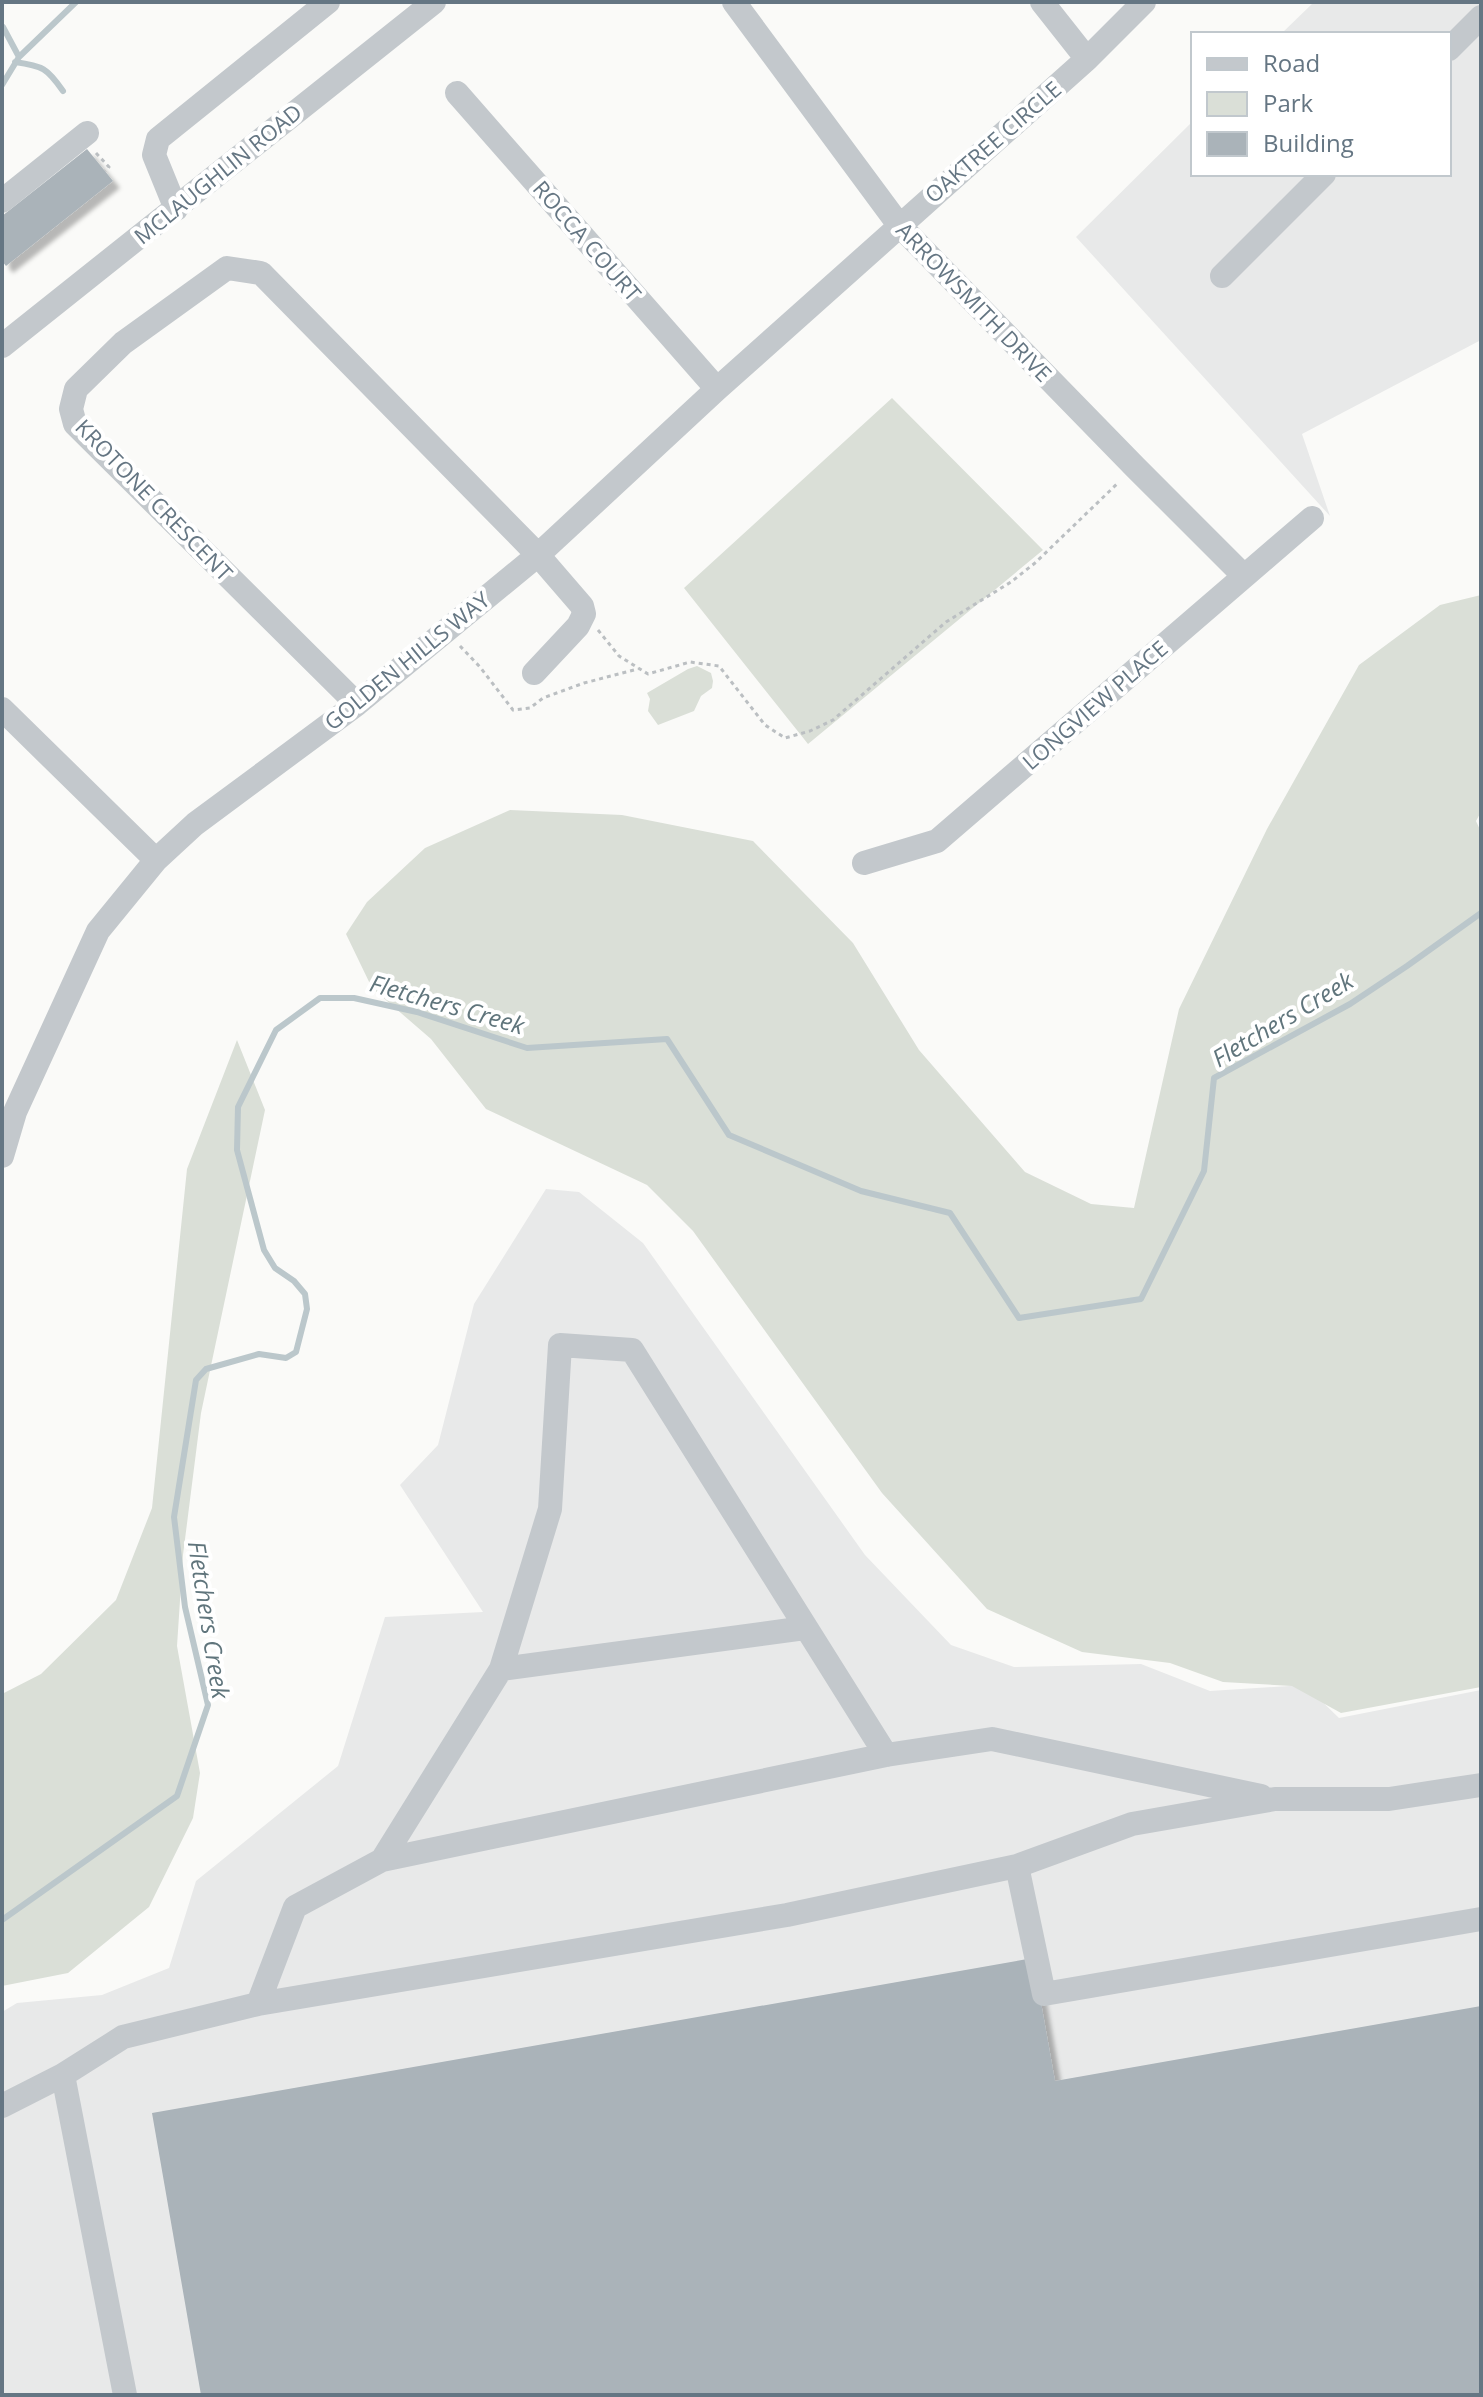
<svg xmlns="http://www.w3.org/2000/svg" width="1483" height="2397" viewBox="0 0 1483 2397" font-family="'Open Sans',sans-serif">
  <defs>
    <filter id="shadow"><feDropShadow dx="7" dy="7" stdDeviation="2" flood-color="#0004"/></filter>
  </defs>
  <rect width="100%" height="100%" fill="#fafaf8"/>
  <path fill="#e8e9e9" d="M1314,2H1481V340L1302,434L1330,516L1076,237L1193,121V174H1449V34H1281Z
    M546,1189L579,1192L643,1243L865,1555L951,1645L1014,1667L1141,1664L1210,1691L1305,1685L1339,1718L1481,1690V2395H2V2012L17,2003L102,1995L169,1968L196,1881L338,1766L385,1617L483,1612L400,1485L438,1445L474,1304Z"/>
  <path fill="#dadfd7" d="M892,398L1043,550L808,744L684,588Z
    M1481,595V812L1476,821L1481,832V1687L1341,1713L1292,1686L1223,1682L1170,1663L1082,1652L987,1609L882,1493L693,1231L647,1185L486,1109L431,1039L372,988L346,934L367,902L425,848L510,810L622,815L753,841L853,943L919,1050L1025,1172L1091,1204L1134,1208L1179,1009L1267,829L1359,665L1440,605Z
    M697,666L711,673L713,681L712,688L701,696L694,711L658,725L648,711L650,699L647,693L688,669Z
    M237,1040L265,1110L201,1413L183,1555L177,1646L200,1773L193,1818L149,1907L68,1973L2,1986V1694L41,1674L116,1600L152,1508L187,1169Z"/>
  <g fill="none" stroke-linecap="round" stroke-linejoin="round">
    <path stroke="#bbc7cb" stroke-width="6" d="M3,27L19,57
      M15,62C43,66 47,68 63,91
      M2,85L19,57L76,2
      M2,1920L177,1796L208,1705L185,1607L174,1517L196,1380L206,1369L259,1354L286,1358L296,1352L307,1309L305,1294L294,1281L275,1268L264,1250L237,1150L238,1107L276,1030L320,998H354L417,1012L527,1048L667,1039L729,1135L861,1191L950,1213L1019,1318L1141,1299L1204,1171L1214,1078L1350,1004L1407,966L1481,913"/>
  </g>
  <path fill="#aab3b9" filter="url(#shadow)" d="M87,149L113,181L6,266L2,261V216Z
    M1033,1958L1055,2081L1481,2006V2395H201L152,2113Z"/>
  <g fill="none" stroke-linecap="round" stroke-linejoin="round">
    <path stroke="#bbbfc2" stroke-width="3" stroke-dasharray="4 4" stroke-linecap="butt" d="M96,153L109,167L105,171
      M598,630L619,656L648,674L690,662L719,666L765,725L785,738L810,731L833,720L946,622L1011,582L1035,563L1119,482
      M460,646L480,667L513,710L530,708L543,698L584,683L638,669"/>
    <path stroke="#c3c8cc" stroke-width="24" d="M734,2L899,225L1135,467L1244,576
      M1042,2L1087,59
      M1449,49L1481,17
      M457,93L717,389
      M2,201L87,133
      M176,209L154,155L158,139L328,2
      M1222,276L1324,174
      M2,346L434,2
      M357,704L75,424L71,409L76,389L123,343L227,268L261,273L538,555L582,606L584,614L578,626L534,673
      M2,709L156,860
      M864,863L937,841L1312,518
      M2,1156L15,1112L98,931L156,860L195,824L357,704L538,555L717,389L1087,59L1144,2
      M501,1669L805,1628
      M382,1860L501,1669L550,1509L560,1345L632,1350L886,1755
      M1017,1866L1044,1994L1481,1919
      M258,2004L295,1907L382,1860L886,1755L992,1739L1261,1796
      M2,2106L63,2075
      M125,2395L63,2075L123,2037L258,2004L787,1915L1017,1866L1132,1824L1275,1799H1389L1481,1785"/>
  </g>
  <g text-anchor="middle" stroke-width="8" stroke-linejoin="round" paint-order="stroke">
    <g font-size="22" fill="#657683" stroke="#fff">
      <text transform="translate(993 142) rotate(-41)" y="8">OAKTREE CIRCLE</text>
      <text transform="translate(218 174) rotate(-39)" y="8">MCLAUGHLIN ROAD</text>
      <text transform="translate(587 241) rotate(49)" y="8">ROCCA COURT</text>
      <text transform="translate(974 302) rotate(46)" y="8">ARROWSMITH DRIVE</text>
      <text transform="translate(154 500) rotate(46)" y="8">KROTONE CRESCENT</text>
      <text transform="translate(407 661) rotate(-39)" y="8">GOLDEN HILLS WAY</text>
      <text transform="translate(1095 705) rotate(-41)" y="8">LONGVIEW PLACE</text>
    </g>
    <g font-size="24" font-style="italic" fill="#60757c" stroke="#fff">
      <text transform="translate(447 1005) rotate(16)" y="8">Fletchers Creek</text>
      <text transform="translate(1283 1020) rotate(-31)" y="8">Fletchers Creek</text>
      <text transform="translate(208 1620) rotate(81)" y="8">Fletchers Creek</text>
    </g>
  </g>
  <rect width="1483" height="2397" fill="none" stroke="#657683" stroke-width="8"/>
  <rect x="1191" y="32" width="260" height="144" fill="#ffffff" stroke="#c1c8cd" stroke-width="2"/>
  <rect x="1207" y="58" width="40" height="12" fill="#c3c8cc" stroke="#c1c8cd" stroke-width="2"/>
  <text x="1263" y="72" font-size="24" fill="#657683">Road</text>
  <rect x="1207" y="92" width="40" height="24" fill="#dadfd7" stroke="#c1c8cd" stroke-width="2"/>
  <text x="1263" y="112" font-size="24" fill="#657683">Park</text>
  <rect x="1207" y="132" width="40" height="24" fill="#aab3b9" stroke="#c1c8cd" stroke-width="2"/>
  <text x="1263" y="152" font-size="24" fill="#657683">Building</text>
</svg>
